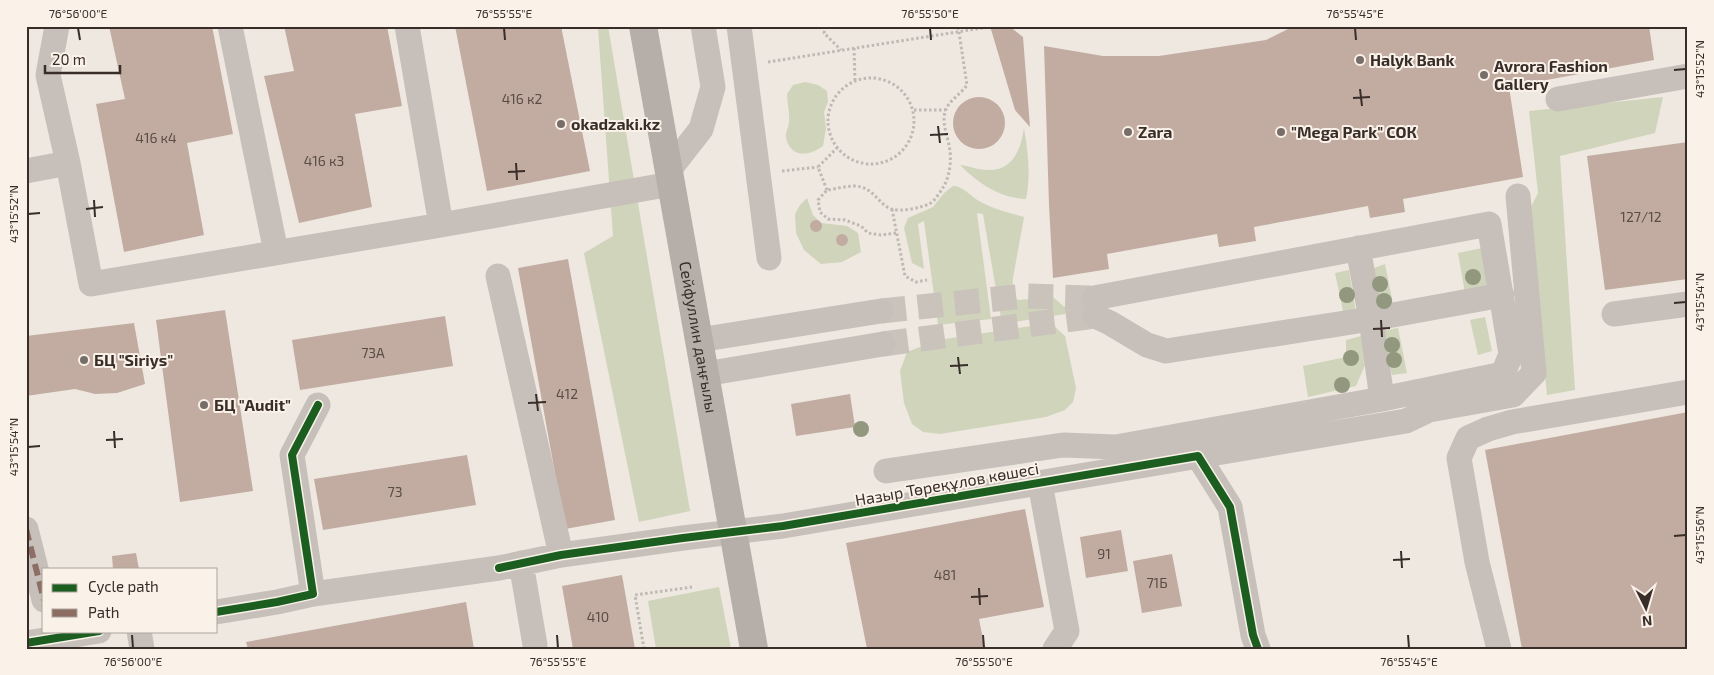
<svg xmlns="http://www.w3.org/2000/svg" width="1714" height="675" viewBox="0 0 1714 675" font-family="'Exo 2',sans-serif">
  <rect width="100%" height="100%" fill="#eee8e1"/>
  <path fill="#cfd4bb" d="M608,26L690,511L639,522L584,253L613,236L598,28Z
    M805,82L818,85L827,91L828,102L824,112L826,128L823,146C810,156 790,159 786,137C785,132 789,127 789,122C790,113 787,103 787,94L793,85Z
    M1663,97L1655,133L1560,156L1575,390L1547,395L1529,211L1538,193L1529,111Z
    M1024,128C1028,152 1031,175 1026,199C999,198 978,183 960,165C970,166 978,170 987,170C1013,171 1021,149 1024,128Z
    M953,186C961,186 967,192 973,197C988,208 1007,212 1024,217L1013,278L1012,294L1018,300L1053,297L1068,310L1065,314L1002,324L983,214L977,213L991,319L938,325L924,221L918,224L924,269L912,263L904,228L908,218L933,207L944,193Z
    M807,198L813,215L821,223L847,226L858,233L861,252L842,262L821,264L804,250L796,233L795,214L800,205Z
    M1487,247L1496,288L1465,293L1458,253Z
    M1385,264L1395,314L1378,317L1369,270Z
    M1349,270L1356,313L1344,316L1335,273Z
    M1485,317L1492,351L1478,355L1470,320Z
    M1044,324L1054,326L1065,336L1076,388L1073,402L1065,410L1046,417L940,434L923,432L912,424L904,403L900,371L907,352L938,340Z
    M1398,328L1407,373L1392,375L1382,331Z
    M1361,336L1365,365L1356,386L1308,397L1303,366L1346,357V340Z
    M719,587L731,649H656L648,601Z"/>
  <path fill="#c2aca2" d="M109,26H212L233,134L187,143L204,235L124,252L96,104L125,99Z
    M284,26H387L402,106L355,114L372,207L299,223L264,76L294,71Z
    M455,26H561L590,171L487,191Z
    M990,26H1009L1023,37L1030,127L1015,110Z
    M1294,26H1649L1654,60L1509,87L1523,177L1403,199L1405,212L1370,218L1368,206L1254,227L1256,241L1219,247L1217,234L1107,254L1109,269L1053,278L1049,205L1044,46L1103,56H1159L1266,40Z
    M953 123a26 26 0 1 1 52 0a26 26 0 1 1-52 0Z
    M1688,142V279L1605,290L1587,156Z
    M810 226a6 6 0 1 1 12 0a6 6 0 1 1-12 0Z
    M836 240a6 6 0 1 1 12 0a6 6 0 1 1-12 0Z
    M568,259L615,520L565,529L518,268Z
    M225,310L253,491L180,502L156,320Z
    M445,316L453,366L300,390L292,340Z
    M134,323L145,384L117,393L95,394L75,389L26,396V336Z
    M850,394L855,427L796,436L791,404Z
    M1688,412V649H1522L1485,450Z
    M467,455L476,505L323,530L314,479Z
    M1025,509L1044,607L979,619L985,649H867L846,543Z
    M1121,530L1128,571L1086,578L1080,537Z
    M136,553L139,569H113L112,556Z
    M1172,554L1182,606L1142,613L1133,561Z
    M622,575L635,649H573L562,586Z
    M466,602L474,649H248L246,642Z"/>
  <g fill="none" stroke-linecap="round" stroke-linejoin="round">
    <path stroke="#cac3bc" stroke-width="25" stroke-dasharray="25 12" stroke-linecap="butt" d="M881,311L1025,296L1094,298
      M883,344L1095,316"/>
    <path stroke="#bfb8b3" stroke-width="3" stroke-dasharray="2.5 2.5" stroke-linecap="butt" d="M826,26L824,33L841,50
      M854,48L855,81
      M768,62L982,28L983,26
      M828 121a43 43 0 1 1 86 0a43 43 0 1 1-86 0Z
      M914,110H945
      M782,171L818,167
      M827,190L818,167L837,148
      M892,209L905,276L916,282L927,280
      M896,233L881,235L868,233L861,226L845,220L828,219L820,212L818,200L827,190C837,189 851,184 861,187C874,190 879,204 891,209C901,212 920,208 929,204C935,201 940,192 944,186C950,175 952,159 949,145C947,134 942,124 945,112C948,101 961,94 967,85L958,26
      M644,649L635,595L692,587"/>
    <path stroke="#c7c0ba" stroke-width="25" d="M57,26L48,75L68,163L91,284L441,225L671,184
      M230,26L276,252
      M407,26L441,225
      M739,26L769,258
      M1558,99L1688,76
      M669,170L701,129L713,87L703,26
      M26,171L68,163
      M498,276L561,555
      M1094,298L1489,224L1511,354L1503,374L1382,399L1371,319L1358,248
      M1614,314L1688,304
      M1095,316L1110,323L1147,345L1166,351L1371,319L1502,295
      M699,340L881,311
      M705,374L883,344
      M1198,456L1230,507L1253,635L1258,649
      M886,471L1063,445L1116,447L1382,399
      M1040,483L1067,631L1055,649
      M26,529L44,600
      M521,563L535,645
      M313,594L499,568L561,555L683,538L783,526L1406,421L1429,410L1513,395L1534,373L1518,196
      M216,612L277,602L313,594L292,455L318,405
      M139,631L142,649
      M26,643L99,631
      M1499,649L1477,562L1459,458L1468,438L1488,429L1512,422L1688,392"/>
    <path stroke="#b6aea9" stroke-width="28" id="s1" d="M643,26L754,649"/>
    <path stroke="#8d6e63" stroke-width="6" stroke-dasharray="12 6" stroke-linecap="butt" d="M26,529L44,600"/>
    <defs>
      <path id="cycleway" d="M499,568L561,555L683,538L783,526L1198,456L1230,507L1253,635L1258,649
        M216,612L277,602L313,594L292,455L318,405
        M26,643L99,631"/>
    </defs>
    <use href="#cycleway" stroke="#faf2e9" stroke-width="11"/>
    <use href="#cycleway" stroke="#1b5e20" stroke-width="8"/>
  </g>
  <g fill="#92987d">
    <circle cx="1473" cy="277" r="8"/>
    <circle cx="1380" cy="284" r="8"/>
    <circle cx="1347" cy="295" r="8"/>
    <circle cx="1384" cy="301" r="8"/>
    <circle cx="1392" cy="345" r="8"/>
    <circle cx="1351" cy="358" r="8"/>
    <circle cx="1394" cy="360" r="8"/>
    <circle cx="1342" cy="385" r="8"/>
    <circle cx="861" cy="429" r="8"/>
  </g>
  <path fill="none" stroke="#382d28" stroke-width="2" d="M78,28L80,40M504,28L505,40M930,28L931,40M1355,28L1356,40M1674,70L1686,69M1360,89L1362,106M1353,98L1370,97M938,126L940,143M930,135L948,134M516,163L517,180M508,172L525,171M94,200L95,217M86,209L103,207M28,214L40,213M1674,303L1686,302M1381,320L1382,337M1373,329L1390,328M958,357L960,374M950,366L968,365M536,394L538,411M528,403L546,402M114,431L115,448M106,440L123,439M28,447L40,446M1674,536L1686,535M1401,551L1402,568M1393,560L1410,559M979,588L980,605M971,597L988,596M132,635L133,648M557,635L558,648M983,635L984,648M1408,635L1409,648"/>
  <g fill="#786e69" stroke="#faf2e9" stroke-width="2">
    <circle cx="1360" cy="60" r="5"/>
    <circle cx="1484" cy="75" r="5"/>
    <circle cx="561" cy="124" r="5"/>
    <circle cx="1128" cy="132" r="5"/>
    <circle cx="1281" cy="132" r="5"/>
    <circle cx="84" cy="360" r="5"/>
    <circle cx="204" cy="405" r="5"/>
  </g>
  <g text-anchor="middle" stroke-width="4" stroke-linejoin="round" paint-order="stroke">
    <g font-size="14" fill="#5a4d46">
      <text x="522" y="104">416 к2</text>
      <text x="156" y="143">416 к4</text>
      <text x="324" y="166">416 к3</text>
      <text x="1641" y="222">127/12</text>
      <text x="373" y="358">73А</text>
      <text x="567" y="399">412</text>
      <text x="395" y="497">73</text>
      <text x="1104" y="559">91</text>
      <text x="945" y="580">481</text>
      <text x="1157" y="588">71Б</text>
      <text x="598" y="622">410</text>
    </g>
    <g font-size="16" font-weight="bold" fill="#382d28" stroke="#faf2e9" text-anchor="start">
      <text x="1370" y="66">Halyk Bank</text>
      <text x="1494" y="72">Avrora Fashion<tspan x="1494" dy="18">Gallery</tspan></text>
      <text x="571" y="130">okadzaki.kz</text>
      <text x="1138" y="138">Zara</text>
      <text x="1291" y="138">"Mega Park" СОК</text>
      <text x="94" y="366">БЦ "Siriys"</text>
      <text x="214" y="411">БЦ "Audit"</text>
    </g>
    <g font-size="16" fill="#382d28" stroke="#faf2e9">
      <text dy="6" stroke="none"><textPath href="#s1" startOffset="316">Сейфуллин даңғылы</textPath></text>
      <text transform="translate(947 484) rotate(-10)" y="6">Назыр Төреқұлов көшесі</text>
    </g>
  </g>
  <rect width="1714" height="675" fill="none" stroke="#faf2e9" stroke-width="55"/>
  <rect x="42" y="568" width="175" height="65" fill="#faf2e9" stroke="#aca39c"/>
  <rect x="52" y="584" width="25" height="8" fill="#1b5e20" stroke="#aca39c"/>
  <text x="88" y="592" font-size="15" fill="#382d28">Cycle path</text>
  <rect x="52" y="609" width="25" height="8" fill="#8d6e63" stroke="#aca39c"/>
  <text x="88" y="618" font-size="15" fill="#382d28">Path</text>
  <g transform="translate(1646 608) rotate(175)" stroke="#faf2e9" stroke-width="4" paint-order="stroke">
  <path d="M0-4L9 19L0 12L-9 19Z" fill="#382d28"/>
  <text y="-8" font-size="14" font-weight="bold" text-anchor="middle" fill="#382d28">N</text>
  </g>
  <path d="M45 65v8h75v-8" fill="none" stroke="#382d28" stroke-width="2.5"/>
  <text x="52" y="65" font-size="15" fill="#382d28" stroke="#faf2e9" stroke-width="4" paint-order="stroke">20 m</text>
  <rect x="28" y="28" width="1658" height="620" fill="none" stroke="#382d28" stroke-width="2"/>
  <g font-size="12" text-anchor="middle" fill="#382d28">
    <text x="78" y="18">76°56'00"E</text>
    <text x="504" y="18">76°55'55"E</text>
    <text x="930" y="18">76°55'50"E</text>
    <text x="1355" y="18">76°55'45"E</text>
    <text transform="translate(1700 69) rotate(-90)" y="4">43°15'52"N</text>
    <text transform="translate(14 214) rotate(-90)" y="4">43°15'52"N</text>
    <text transform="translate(1700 302) rotate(-90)" y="4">43°15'54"N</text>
    <text transform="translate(14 447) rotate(-90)" y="4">43°15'54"N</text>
    <text transform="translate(1700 535) rotate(-90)" y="4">43°15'56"N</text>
    <text x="133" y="666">76°56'00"E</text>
    <text x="558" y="666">76°55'55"E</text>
    <text x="984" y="666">76°55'50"E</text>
    <text x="1409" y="666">76°55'45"E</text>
  </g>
</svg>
